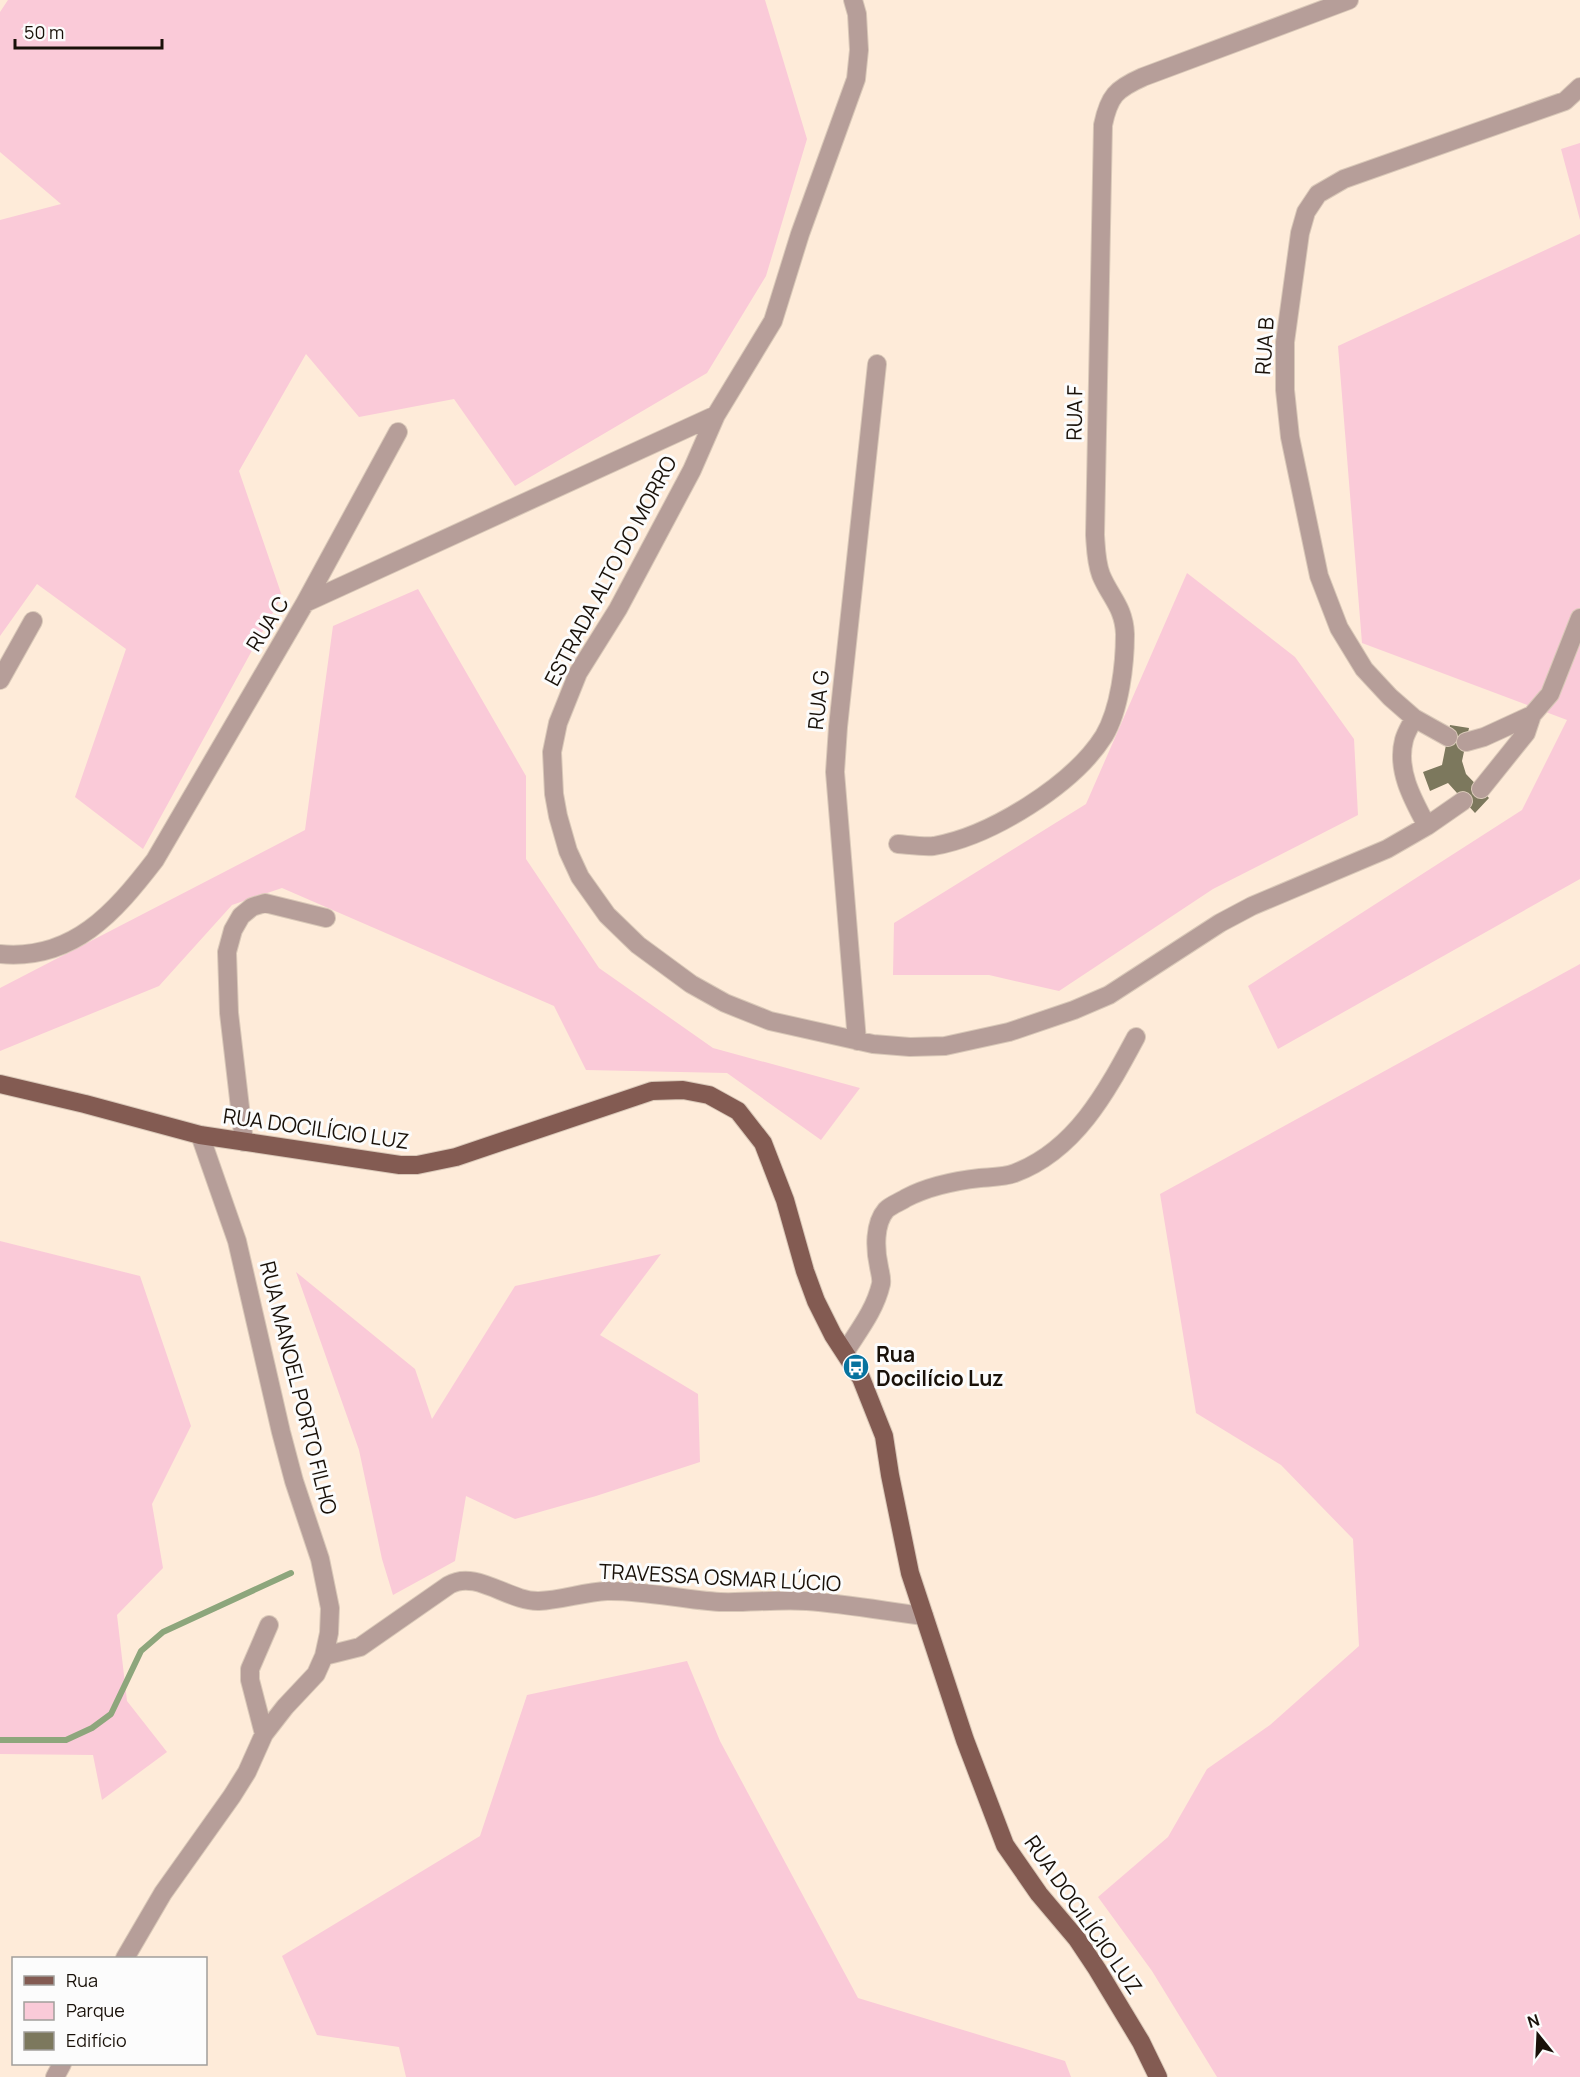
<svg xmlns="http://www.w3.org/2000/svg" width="1580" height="2077" viewBox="0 0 1580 2077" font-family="Manrope,sans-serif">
  <rect width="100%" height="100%" fill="#feebd9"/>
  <path fill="#facad8" d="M8,0H765L807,139L766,276L707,373L515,486L454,399L359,417L306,354L239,471L282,596L143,849L75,797L126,649L37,584L0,636V220L61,204L0,152V12Z
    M1580,143V220L1561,149Z
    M1580,234V879L1278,1049L1248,986L1522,810L1567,720L1362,643L1338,346Z
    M1187,573L1295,657L1354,739L1358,815L1213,889L1059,991L989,975H893L894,923L1086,804Z
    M418,589L526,776V859L599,968L713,1048L860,1088L821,1140L727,1073L586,1070L554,1006L282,888L232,905L159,986L0,1051V988L305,830L333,626Z
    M1580,964V2077H1217L1152,1971L1098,1897L1168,1837L1207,1769L1270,1725L1359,1646L1353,1539L1281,1465L1196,1413L1160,1194Z
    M0,1241L140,1276L191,1426L152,1504L163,1568L117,1615L127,1701L167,1752L102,1800L93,1755L0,1754Z
    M661,1254L600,1335L698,1394L700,1462L596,1496L515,1519L466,1496L455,1561L393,1595L382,1559L359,1450L296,1272L415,1369L432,1419L515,1286Z
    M687,1661L720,1741L858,1998L1065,2061L1071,2077H406L399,2047L317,2035L282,1956L480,1836L527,1695Z"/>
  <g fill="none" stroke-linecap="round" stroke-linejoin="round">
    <path stroke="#8da67c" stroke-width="6" d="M0,1740H66L92,1728L111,1714L141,1651L163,1632L291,1573"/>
  </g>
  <path fill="#7c785d" d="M1450,725L1469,728L1462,761L1466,774L1489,798L1475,813L1448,783L1430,791L1423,772L1442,765Z"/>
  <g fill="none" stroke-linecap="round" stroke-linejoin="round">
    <defs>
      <path id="minor" d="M853,0L857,14L859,50L856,79L800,234L773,321L716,415L692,470L618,609L578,673L558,723L552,752L554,794L558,816L568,851L580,877L607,915L638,945L691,984L725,1003L770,1021L873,1044L910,1047L945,1046L1009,1032L1074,1010L1109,995L1220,923L1252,906L1387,849L1427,826L1463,801
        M305,603L398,432
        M0,680L33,621
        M1414,718C1411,725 1406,732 1404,740C1396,770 1413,800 1427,826
        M1448,737L1414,718L1390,697L1364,669L1339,628L1319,576L1290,437L1285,390V342L1300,233L1306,212L1318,194L1344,179L1565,101L1580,87
        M1466,742L1484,737L1532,715
        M1481,789L1526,733L1532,715L1550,694L1580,618
        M898,844C910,845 923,847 934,846C991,836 1073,785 1104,736C1120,709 1125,664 1125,634C1124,607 1110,597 1101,575C1096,562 1096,549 1095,535L1103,125C1109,96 1116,89 1143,77L1349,0
        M0,954C73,961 115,912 155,860L305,603L716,415
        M857,1041L835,772L838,727L877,364
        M244,1142L229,1013L227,952L233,930L241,916L252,907L265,903L326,918
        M845,1352C859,1330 875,1310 881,1284C882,1278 880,1273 879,1267C875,1249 874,1224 886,1210C891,1205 900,1202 906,1198C929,1186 953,1181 980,1178C991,1177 1005,1177 1015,1173C1076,1150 1107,1091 1136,1037
        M324,1656L360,1647L449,1585C476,1569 509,1602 539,1601C562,1600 584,1592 607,1591C644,1590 683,1600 720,1602C749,1603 778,1599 807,1601C846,1604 885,1611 924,1616
        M264,1734L250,1680V1669L269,1625
        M125,1958L163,1893L232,1796L247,1772L264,1734L285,1707L316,1674L324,1656L329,1633L330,1608L320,1559L294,1481L281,1432L237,1241L200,1135
        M55,2077L62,2064"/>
      <path id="major" d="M0,1084L85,1104L200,1135L400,1165H417L456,1157L652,1091L683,1090L709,1095L738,1111L763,1143L785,1200L805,1271L816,1301L833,1335L861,1378L884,1436L890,1475L910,1573L965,1740L1005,1845L1039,1894L1077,1939L1097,1969L1141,2042L1158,2077"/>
    </defs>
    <use href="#minor" stroke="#d9c8b8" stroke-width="20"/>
    <use href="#major" stroke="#d9c8b8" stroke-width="20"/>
    <use href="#minor" stroke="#b69e99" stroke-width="18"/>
    <use href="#major" stroke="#835b52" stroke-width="18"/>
  </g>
  <defs>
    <symbol id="bus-disc" viewBox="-11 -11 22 22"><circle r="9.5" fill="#06739f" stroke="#fcfcfc"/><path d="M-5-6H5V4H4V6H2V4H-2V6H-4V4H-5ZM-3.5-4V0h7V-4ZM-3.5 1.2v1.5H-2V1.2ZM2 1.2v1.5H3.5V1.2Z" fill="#fff"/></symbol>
  </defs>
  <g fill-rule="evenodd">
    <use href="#bus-disc" x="841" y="1352" width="30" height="30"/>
  </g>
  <g text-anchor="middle" stroke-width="6" stroke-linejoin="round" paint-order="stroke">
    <g font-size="21" fill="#191109" stroke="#fcfcfc">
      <text transform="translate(1265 346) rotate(-86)" y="7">RUA B</text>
      <text transform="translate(1075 413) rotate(-89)" y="7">RUA F</text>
      <text transform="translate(611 571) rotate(-62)" y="7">ESTRADA ALTO DO MORRO</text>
      <text transform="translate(268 624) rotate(-58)" y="7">RUA C</text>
      <text transform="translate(819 700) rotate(-84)" y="7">RUA G</text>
      <text transform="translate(316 1129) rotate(8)" y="7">RUA DOCILÍCIO LUZ</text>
      <text transform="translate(298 1388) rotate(76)" y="7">RUA MANOEL PORTO FILHO</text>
      <text transform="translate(720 1578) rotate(3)" y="7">TRAVESSA OSMAR LÚCIO</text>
      <text transform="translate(1083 1915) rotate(55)" y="7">RUA DOCILÍCIO LUZ</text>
    </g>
    <g font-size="21" font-weight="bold" fill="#191109" stroke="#fcfcfc" text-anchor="start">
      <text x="876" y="1362">Rua<tspan x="876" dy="24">Docilício Luz</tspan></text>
    </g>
  </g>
  <rect x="12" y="1957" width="195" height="108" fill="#fcfcfc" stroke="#a19e9b" stroke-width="1.5"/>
  <rect x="24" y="1976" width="30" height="9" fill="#835b52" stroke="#a19e9b" stroke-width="1.5"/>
  <text x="66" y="1987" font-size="18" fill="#191109">Rua</text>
  <rect x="24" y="2002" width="30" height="18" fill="#facad8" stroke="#a19e9b" stroke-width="1.5"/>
  <text x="66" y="2017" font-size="18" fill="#191109">Parque</text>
  <rect x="24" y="2032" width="30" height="18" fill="#7c785d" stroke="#a19e9b" stroke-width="1.5"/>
  <text x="66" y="2047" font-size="18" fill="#191109">Edifício</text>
  <g transform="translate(1538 2035) rotate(342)" stroke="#fcfcfc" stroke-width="4.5" paint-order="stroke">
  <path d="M0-4.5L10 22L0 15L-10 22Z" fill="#191109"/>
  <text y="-9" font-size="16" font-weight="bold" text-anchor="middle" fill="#191109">N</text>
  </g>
  <path d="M15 39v9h147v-9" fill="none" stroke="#191109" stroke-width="3"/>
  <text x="24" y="39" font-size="18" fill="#191109" stroke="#fcfcfc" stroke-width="4.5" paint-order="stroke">50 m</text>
</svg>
